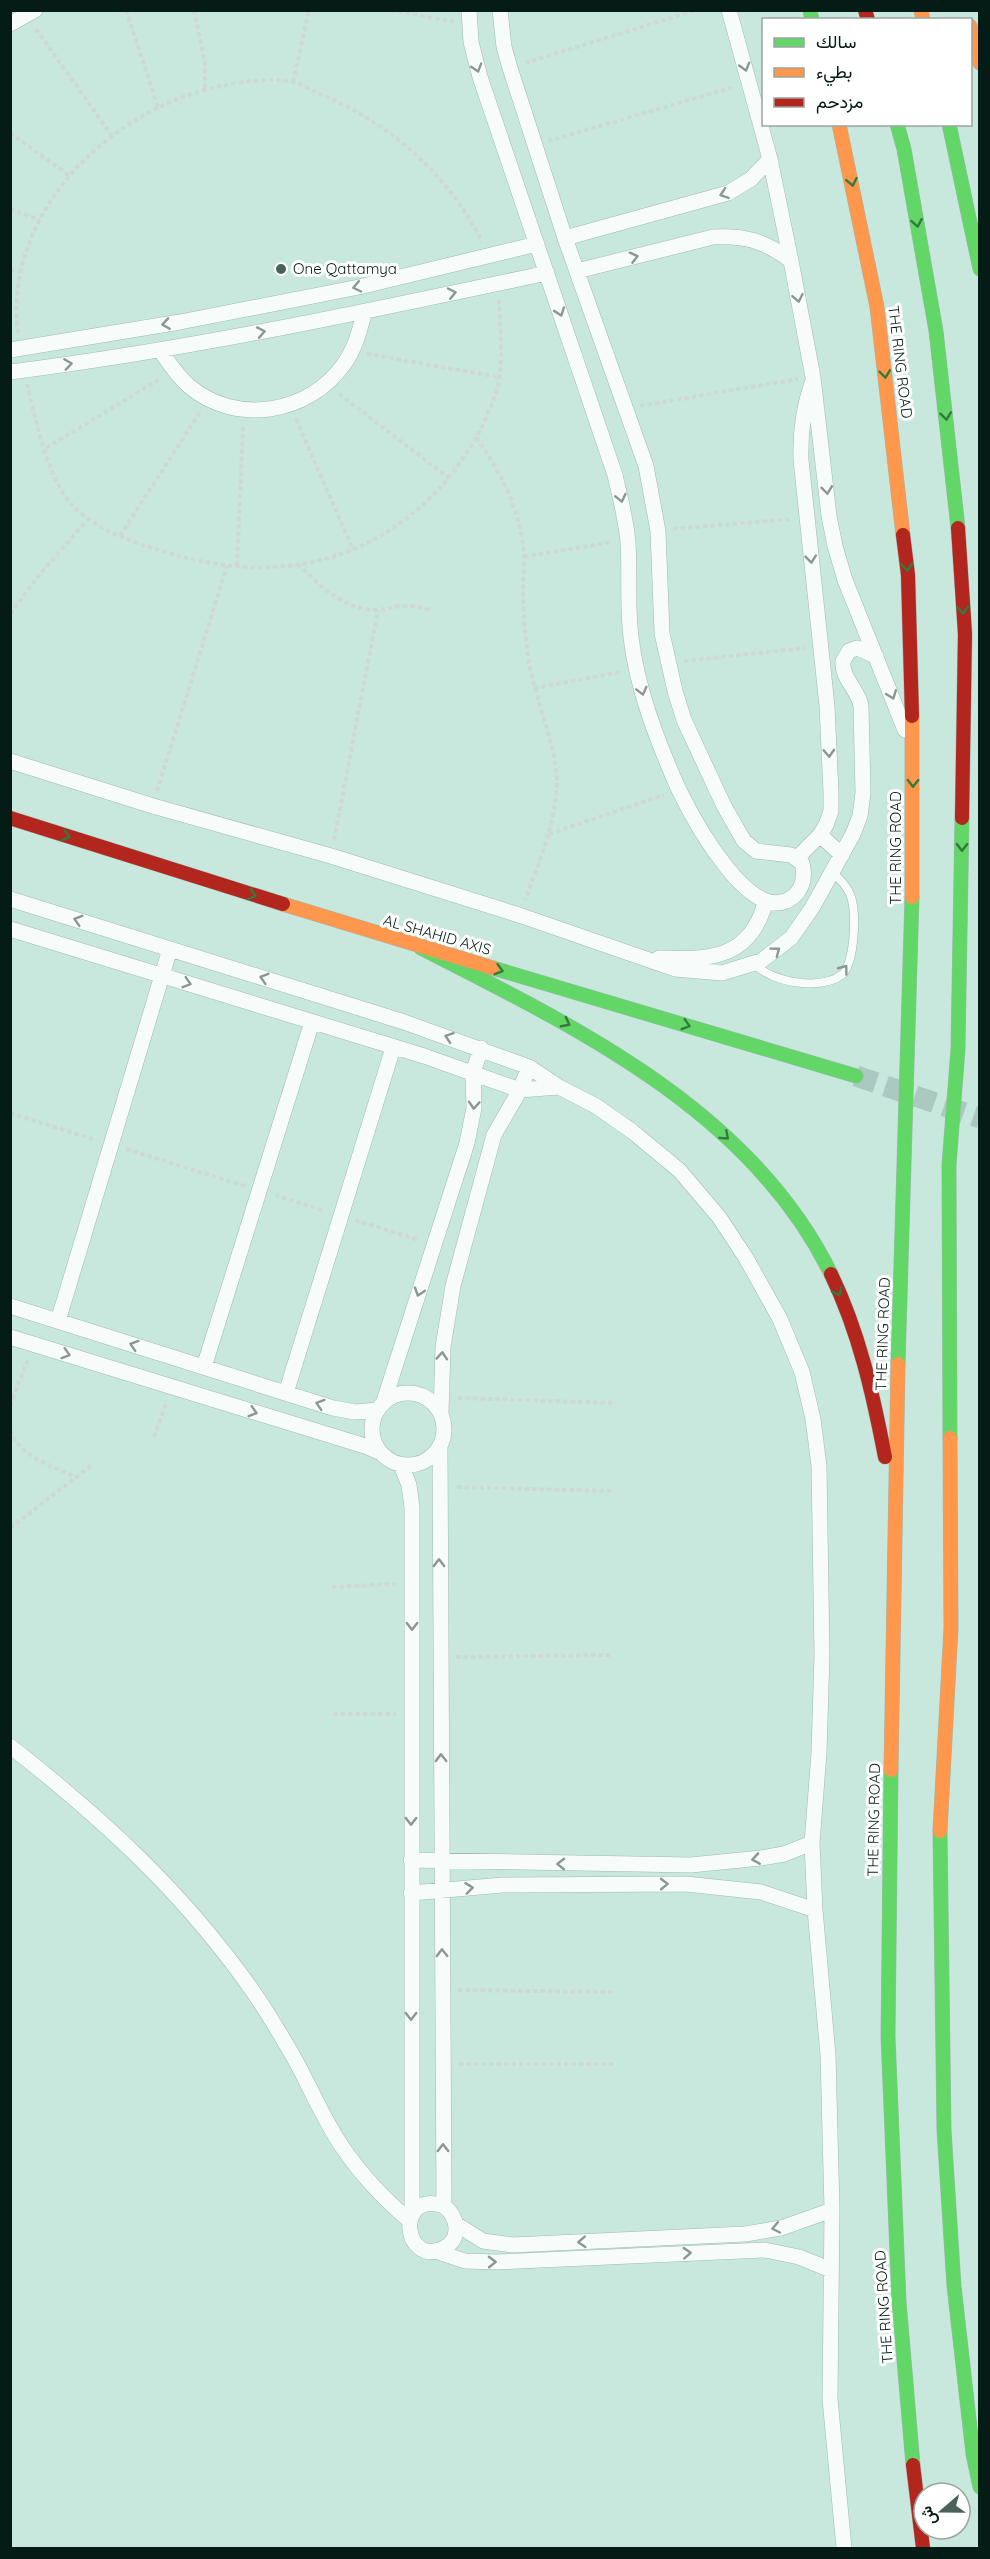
<svg xmlns="http://www.w3.org/2000/svg" width="990" height="2559" viewBox="0 0 990 2559" font-family="Quicksand,Vazirmatn,sans-serif">
  <rect width="100%" height="100%" fill="#c8e8de"/>
  <g fill="none" stroke-linecap="round" stroke-linejoin="round">
    <path stroke="#abc9c0" stroke-width="21" stroke-dasharray="21 10" stroke-linecap="butt" d="M856,1076L980,1118"/>
    <defs>
      <path id="lane" d="M754,964C773,983 821,991 843,974C855,959 857,911 850,894C846,885 839,878 832,872"/>
      <path id="street" d="M469,10L471,42L480,77L615,475C620,497 626,519 628,542C630,573 627,605 631,637C637,689 657,740 678,788C692,817 753,932 794,896C804,887 805,875 802,863L791,855L756,851L744,841L724,806L684,720L675,691L662,633L658,531L646,466L565,238L510,68L504,47L500,10
        M729,10L770,159L791,261L813,377L829,516L835,546L845,580L905,730
        M10,24L35,10
        M565,238L728,193L751,179L770,159
        M577,271L713,237C744,235 766,241 791,261
        M10,350L180,322L359,287L537,244
        M160,350C169,363 177,376 189,386C236,426 309,414 344,364C355,349 360,331 364,313
        M10,372C191,349 369,311 547,273
        M10,761L153,806L331,856L519,915L675,969L722,973L761,961L791,938L812,908L853,834L860,816L863,793L861,706C858,689 841,678 843,661L849,651L857,648L876,656
        M820,835L842,855
        M797,858L820,835L826,825L831,811V792L827,706L801,460C800,432 803,409 812,383
        M10,899L404,1022L529,1067L559,1087L596,1106L633,1132L679,1170L719,1217L746,1258L780,1319L802,1372L813,1419L819,1466L822,1654L819,1753L812,1843L815,1910L828,2055L832,2210L830,2399L844,2548
        M10,929L424,1056L520,1090L559,1087
        M659,958C709,960 750,959 765,903
        M10,1306L333,1408L355,1412L378,1410
        M58,1321L170,949
        M10,1337L365,1446L381,1453
        M204,1367L312,1022
        M286,1393L393,1048
        M372 1429a36 36 0 1 1 72 0a36 36 0 1 1-72 0Z
        M383,1404L467,1143L474,1108L473,1073L481,1048
        M441,1414L443,1347L453,1286L494,1135L520,1090L529,1067
        M440,1447L444,2206C458,2217 462,2239 444,2248C403,2269 394,2189 444,2206
        M401,1465L409,1485L412,1507V2215
        M10,1746C104,1820 183,1892 252,1990C267,2011 280,2034 293,2056C310,2086 323,2119 343,2148C362,2176 384,2199 410,2221
        M411,1860L691,1865L761,1858L784,1854L812,1843
        M411,1893L503,1885L686,1884L761,1892L815,1910
        M456,2224L483,2241L513,2245L745,2234L781,2228L832,2210
        M435,2251L465,2261L497,2262L765,2250L799,2257L831,2270"/>
      <path id="fast" d="M810,10L812,20
        M897,124L904,149L936,331L958,528
        M949,124L980,269
        M421,948C575,1027 751,1110 831,1274
        M493,968L856,1076
        M898,1364L912,897
        M950,1438L949,1165L958,1049L962,818
        M891,1770L888,2036L899,2301L913,2465
        M940,1831L944,2130L954,2286L973,2454L980,2487"/>
      <path id="slow" d="M921,10L923,20
        M970,26L980,63
        M839,124L877,307L903,535
        M912,897V716
        M283,904L493,968
        M891,1770L898,1364
        M940,1831L951,1628L950,1438"/>
      <path id="jam" d="M865,10L868,20
        M958,528L965,634L962,818
        M903,535L908,575L912,716
        M10,818L283,904
        M831,1274C859,1332 873,1394 885,1457
        M913,2465L923,2548"/>
    </defs>
    <use href="#lane" stroke="#9fb9b1" stroke-width="9"/>
    <use href="#street" stroke="#9fb9b1" stroke-width="16"/>
    <use href="#fast" stroke="#9fb9b1" stroke-width="15"/>
    <use href="#slow" stroke="#9fb9b1" stroke-width="15"/>
    <use href="#jam" stroke="#9fb9b1" stroke-width="15"/>
    <path stroke="#ced8d5" stroke-width="4" stroke-dasharray="4.5 3" stroke-linecap="butt" d="M126,10L158,107
      M194,10L205,62V90
      M391,10L455,22
      M36,29L112,136
      M525,63L696,10
      M293,82L309,10
      M10,133L70,176
      M548,141L734,87
      M10,209L40,220
      M10,270L19,272
      M18,333C3,212 110,109 221,86C242,82 272,77 293,82C303,84 313,91 322,95C391,124 449,175 482,242
      M367,354L499,377
      M27,384C36,420 47,479 73,506C100,533 143,546 179,556C273,581 360,566 431,497C460,468 484,430 497,390C504,366 500,325 499,299
      M339,394L449,478
      M640,406L798,379
      M296,419L353,550
      M476,438C502,473 520,510 524,554C525,564 523,575 523,585C523,611 525,637 529,663C535,698 557,749 557,782C556,823 539,862 525,900
      M46,448L160,379
      M673,529L791,519
      M120,536L200,412
      M524,557L612,542
      M298,564C320,586 343,609 376,610C385,610 394,606 403,606C413,605 422,608 431,610
      M237,566L243,426
      M10,614L40,574L88,519
      M684,661L805,648
      M534,688L622,672
      M157,791L227,566
      M549,834L664,795
      M334,840L378,610
      M10,1113L96,1140
      M126,1149L245,1186
      M275,1195L325,1211
      M355,1220L419,1240
      M458,1398L616,1403
      M10,1406L28,1359
      M10,1430C20,1457 52,1466 76,1477
      M154,1437L167,1401
      M457,1487L612,1491
      M10,1528L92,1465
      M332,1587L396,1584
      M456,1657L612,1655
      M333,1714H396
      M458,1990L612,1992
      M459,2064H613"/>
    <use href="#lane" stroke="#f7fcfa" stroke-width="8"/>
    <use href="#street" stroke="#f7fcfa" stroke-width="15"/>
    <use href="#fast" stroke="#63d668" stroke-width="14"/>
    <use href="#slow" stroke="#ff974d" stroke-width="14"/>
    <use href="#jam" stroke="#b3261e" stroke-width="14"/>
  </g>
  <defs><path id="oneway-chevron" d="M-2-3.5L2.5 0L-2 3.5" fill="none" stroke-width="1.6" stroke-linecap="round" stroke-linejoin="round" transform="scale(1.5)"/></defs>
  <g stroke="#8a9793">
    <use href="#oneway-chevron" transform="translate(745 67) rotate(74)"/>
    <use href="#oneway-chevron" transform="translate(477 68) rotate(73)"/>
    <use href="#oneway-chevron" transform="translate(724 194) rotate(161)"/>
    <use href="#oneway-chevron" transform="translate(634 257) rotate(-14)"/>
    <use href="#oneway-chevron" transform="translate(357 287) rotate(168)"/>
    <use href="#oneway-chevron" transform="translate(452 293) rotate(-12)"/>
    <use href="#oneway-chevron" transform="translate(798 298) rotate(79)"/>
    <use href="#oneway-chevron" transform="translate(560 312) rotate(71)"/>
    <use href="#oneway-chevron" transform="translate(166 324) rotate(171)"/>
    <use href="#oneway-chevron" transform="translate(261 332) rotate(-11)"/>
    <use href="#oneway-chevron" transform="translate(68 364) rotate(-8)"/>
    <use href="#oneway-chevron" transform="translate(827 490) rotate(83)"/>
    <use href="#oneway-chevron" transform="translate(621 498) rotate(77)"/>
    <use href="#oneway-chevron" transform="translate(811 559) rotate(84)"/>
    <use href="#oneway-chevron" transform="translate(642 691) rotate(76)"/>
    <use href="#oneway-chevron" transform="translate(892 695) rotate(69)"/>
    <use href="#oneway-chevron" transform="translate(829 753) rotate(87)"/>
    <use href="#oneway-chevron" transform="translate(78 920) rotate(-163)"/>
    <use href="#oneway-chevron" transform="translate(776 951) rotate(-37)"/>
    <use href="#oneway-chevron" transform="translate(844 969) rotate(-53)"/>
    <use href="#oneway-chevron" transform="translate(264 978) rotate(-163)"/>
    <use href="#oneway-chevron" transform="translate(187 983) rotate(17)"/>
    <use href="#oneway-chevron" transform="translate(449 1037) rotate(-161)"/>
    <use href="#oneway-chevron" transform="translate(474 1105) rotate(94)"/>
    <use href="#oneway-chevron" transform="translate(419 1292) rotate(108)"/>
    <use href="#oneway-chevron" transform="translate(134 1345) rotate(-162)"/>
    <use href="#oneway-chevron" transform="translate(66 1354) rotate(17)"/>
    <use href="#oneway-chevron" transform="translate(442 1356) rotate(-86)"/>
    <use href="#oneway-chevron" transform="translate(320 1404) rotate(-162)"/>
    <use href="#oneway-chevron" transform="translate(253 1412) rotate(17)"/>
    <use href="#oneway-chevron" transform="translate(439 1563) rotate(-90)"/>
    <use href="#oneway-chevron" transform="translate(412 1626) rotate(90)"/>
    <use href="#oneway-chevron" transform="translate(441 1758) rotate(-91)"/>
    <use href="#oneway-chevron" transform="translate(411 1821) rotate(90)"/>
    <use href="#oneway-chevron" transform="translate(756 1859) rotate(171)"/>
    <use href="#oneway-chevron" transform="translate(561 1864) rotate(-179)"/>
    <use href="#oneway-chevron" transform="translate(664 1884) rotate(-1)"/>
    <use href="#oneway-chevron" transform="translate(469 1888) rotate(-7)"/>
    <use href="#oneway-chevron" transform="translate(442 1953) rotate(-91)"/>
    <use href="#oneway-chevron" transform="translate(411 2016) rotate(90)"/>
    <use href="#oneway-chevron" transform="translate(443 2148) rotate(-90)"/>
    <use href="#oneway-chevron" transform="translate(776 2228) rotate(168)"/>
    <use href="#oneway-chevron" transform="translate(582 2242) rotate(177)"/>
    <use href="#oneway-chevron" transform="translate(687 2253) rotate(-3)"/>
    <use href="#oneway-chevron" transform="translate(492 2262) rotate(-1)"/>
  </g>
  <g stroke="#34793e">
    <use href="#oneway-chevron" transform="translate(852 182) rotate(79)"/>
    <use href="#oneway-chevron" transform="translate(917 223) rotate(80)"/>
    <use href="#oneway-chevron" transform="translate(885 374) rotate(83)"/>
    <use href="#oneway-chevron" transform="translate(946 416) rotate(83)"/>
    <use href="#oneway-chevron" transform="translate(907 567) rotate(85)"/>
    <use href="#oneway-chevron" transform="translate(963 610) rotate(86)"/>
    <use href="#oneway-chevron" transform="translate(913 783) rotate(90)"/>
    <use href="#oneway-chevron" transform="translate(66 836) rotate(17)"/>
    <use href="#oneway-chevron" transform="translate(962 847) rotate(91)"/>
    <use href="#oneway-chevron" transform="translate(252 895) rotate(18)"/>
    <use href="#oneway-chevron" transform="translate(499 970) rotate(16)"/>
    <use href="#oneway-chevron" transform="translate(566 1023) rotate(28)"/>
    <use href="#oneway-chevron" transform="translate(686 1025) rotate(17)"/>
    <use href="#oneway-chevron" transform="translate(725 1136) rotate(42)"/>
    <use href="#oneway-chevron" transform="translate(838 1292) rotate(66)"/>
  </g>
  <circle fill="#49635b" stroke="#fff" stroke-width="2" cx="281" cy="269" r="6"/>
  <g text-anchor="middle" stroke-width="6" stroke-linejoin="round" paint-order="stroke">
    <g font-size="15" fill="#041c15" stroke="#fff" text-anchor="start">
      <text x="293" y="274">One Qattamya</text>
    </g>
    <g font-size="15" fill="#041c15" stroke="#fff">
      <text transform="translate(900 362) rotate(83)" y="5">THE RING ROAD</text>
      <text transform="translate(896 848) rotate(-90)" y="5">THE RING ROAD</text>
      <text transform="translate(437 935) rotate(16)" y="5">AL SHAHID AXIS</text>
      <text transform="translate(883 1334) rotate(-88)" y="5">THE RING ROAD</text>
      <text transform="translate(874 1820) rotate(-89)" y="5">THE RING ROAD</text>
      <text transform="translate(884 2307) rotate(-94)" y="5">THE RING ROAD</text>
    </g>
  </g>
  <rect width="990" height="2559" fill="none" stroke="#041c15" stroke-width="24"/>
  <rect x="762" y="18" width="210" height="108" fill="#ffffff" stroke="#9ba4a1" stroke-width="1.5"/>
  <rect x="774" y="38" width="30" height="9" fill="#63d668" stroke="#9ba4a1" stroke-width="1.5"/>
  <text x="816" y="48" font-size="18" fill="#041c15">سالك</text>
  <rect x="774" y="68" width="30" height="9" fill="#ff974d" stroke="#9ba4a1" stroke-width="1.5"/>
  <text x="816" y="78" font-size="18" fill="#041c15">بطيء</text>
  <rect x="774" y="98" width="30" height="9" fill="#b3261e" stroke="#9ba4a1" stroke-width="1.5"/>
  <text x="816" y="108" font-size="18" fill="#041c15">مزدحم</text>
  <g transform="translate(942 2511) rotate(250)"><circle r="28" fill="#ffffff" stroke="#9ba4a1" stroke-width="1.5"/>
  <path d="M0-4.5L10 22L0 15L-10 22Z" fill="#49635b"/>
  <text y="-9" font-size="16" font-weight="bold" text-anchor="middle" fill="#041c15">ش</text>
  </g>
</svg>
